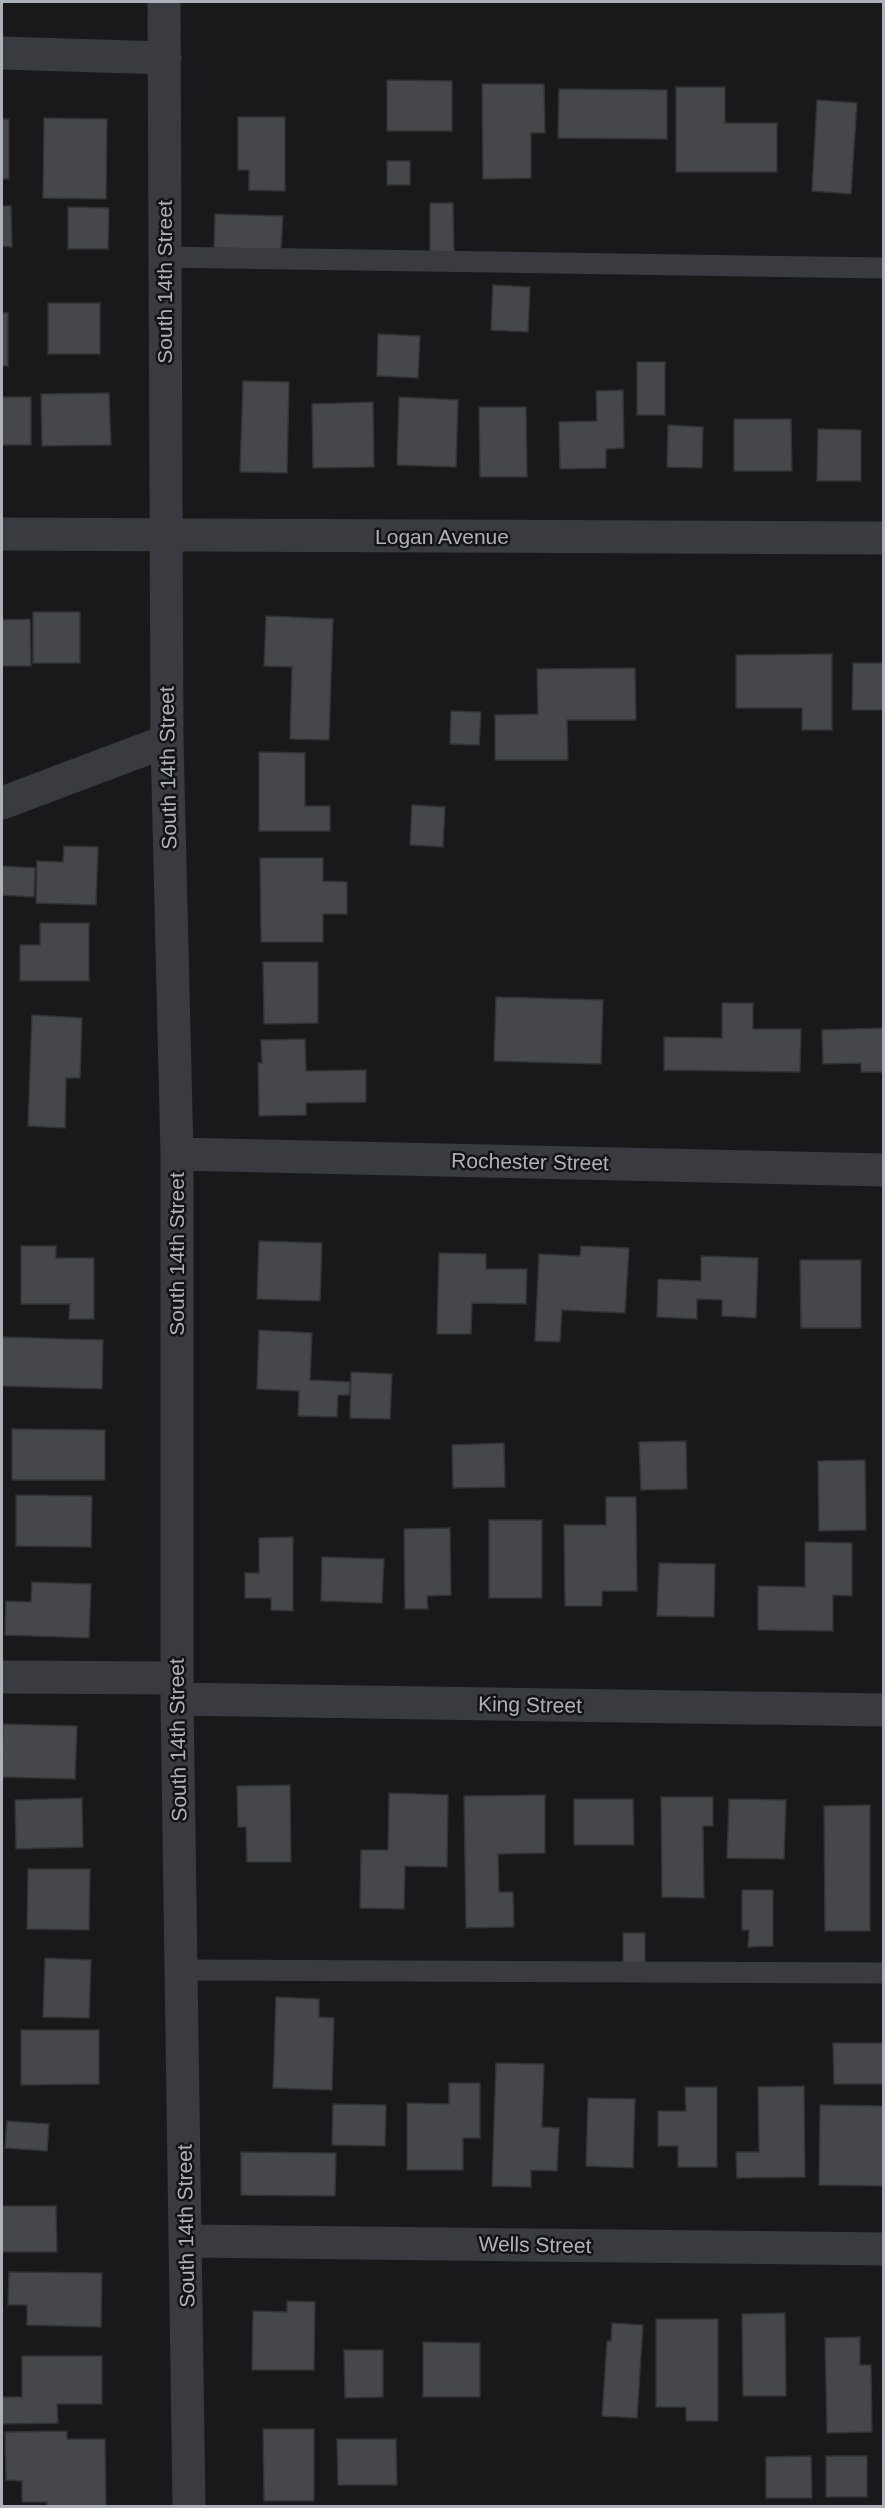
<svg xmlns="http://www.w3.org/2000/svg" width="885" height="2508" viewBox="0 0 885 2508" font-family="Arial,sans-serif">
  <rect width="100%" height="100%" fill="#19191b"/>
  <path fill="#46474b" stroke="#333337" stroke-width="1.5" d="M387,80L452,81V131H387Z
    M482,84H544L545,133H531V178L483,179Z
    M676,87H725V123H777V172H676Z
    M559,89L667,90V139L558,138Z
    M817,100L857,103L851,194L812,191Z
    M238,117H285V191L249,190V170H238Z
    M44,118L107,119L106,199L43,198Z
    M2,119H9V179H2Z
    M387,161H410V185H387Z
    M430,203H453L454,252H430Z
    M2,206H11L12,247L2,246Z
    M68,207L109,208L108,249H68Z
    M215,214L283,216L281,250L214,248Z
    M493,285L530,287L528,332L491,330Z
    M48,303H100V354H48Z
    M2,313H8V366H2Z
    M378,334L420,336L418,378L377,376Z
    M637,362H665V415H637Z
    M243,381L289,382L287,473L240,472Z
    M623,390L624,448L606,449V468L560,469L559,422L597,421L596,391Z
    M109,393L111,445L42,446L41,394Z
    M2,397H31V445H2Z
    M399,397L458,400L456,467L397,465Z
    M373,402L374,467L313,468L312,404Z
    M479,407H526L527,477H480Z
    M734,419H791L792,471H734Z
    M668,425L703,427L702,468L667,467Z
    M818,429L861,430V481H817Z
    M33,612H80V663H33Z
    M266,616L333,619L329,740L290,739L292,667L264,666Z
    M30,619L31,666H2V620Z
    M832,654V730H802V708H736V655Z
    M853,663H884V710H852Z
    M635,668L636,720H567L568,760H495V715L538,714L537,669Z
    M451,711L481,712L479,745L450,744Z
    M259,752L305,753V806H330V831H259Z
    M412,805L445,807L443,847L410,845Z
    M64,846L98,847L96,905L36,903L37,861L63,862Z
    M260,858H323V881L347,882V914H323V942H261Z
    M2,866L35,868L34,897L2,895Z
    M40,923H89V981H20V945H40Z
    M263,962H318V1023L264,1024Z
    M496,997L603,1000L601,1064L494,1061Z
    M722,1003H753V1029H801L800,1072L664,1070V1037L722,1038Z
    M32,1015L82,1018L80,1078H66L65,1128L28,1126Z
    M884,1028V1072H861V1063L823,1064L822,1030Z
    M305,1039L306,1071L366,1070V1102L306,1103V1115L259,1116L258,1063H262L261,1040Z
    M259,1241L322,1243L320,1301L257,1299Z
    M21,1246H56V1258H94V1319H69L70,1304H21Z
    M581,1246L629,1248L625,1313L562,1310L560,1342L535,1341L539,1254L580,1256Z
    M439,1253L486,1254V1269H527L526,1304L472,1303L471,1334H437Z
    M701,1256L758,1258L756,1318L722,1316V1300L697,1299V1319L657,1317L658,1279L701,1281Z
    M800,1260H861V1328H801Z
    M259,1330L312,1333L310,1380L350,1382L349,1395H338L337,1417L298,1416L299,1391L257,1389Z
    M2,1337L103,1340L102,1389L2,1386Z
    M351,1372L392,1374L390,1419L350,1418Z
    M12,1429L105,1430V1480H12Z
    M686,1441L687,1489L641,1490L639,1442Z
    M504,1443L505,1487L453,1488L452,1445Z
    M865,1460L866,1530L819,1531L818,1461Z
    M16,1495L92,1496L91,1547L16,1546Z
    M606,1497H636L637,1591H602V1606H565L564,1525H606Z
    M489,1520H542V1598H489Z
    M450,1528L451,1595L427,1596L428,1609H405L404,1529Z
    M293,1537V1611L271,1610V1598H245V1573H259V1538Z
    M805,1542L852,1543V1596L833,1595V1631L758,1630V1586L805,1587Z
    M322,1557L384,1559L382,1603L321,1601Z
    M659,1563L715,1564L714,1617L657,1616Z
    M32,1582L91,1584L89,1638L5,1635L6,1601L31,1602Z
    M3,1724L77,1726L75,1779L2,1777Z
    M290,1785L291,1862H247L246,1827H238L237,1786Z
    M389,1793L448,1795L447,1867L405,1866L404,1909L360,1908L361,1850H388Z
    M545,1795V1853L498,1854L499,1892H513L514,1927L466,1928L464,1796Z
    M661,1797H713V1826H703L704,1898L662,1897Z
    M82,1798L83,1847L16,1849L15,1800Z
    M574,1799H633L634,1845H574Z
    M729,1799L786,1800L784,1859L727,1858Z
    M870,1805V1931H825L824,1806Z
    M28,1869H90L89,1930L27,1929Z
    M742,1890H773V1946L748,1947L749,1930H742Z
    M623,1933H645V1965H623Z
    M45,1958L91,1960L89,2018L43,2017Z
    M276,1997L319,1999V2017L334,2018L332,2090L273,2088Z
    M21,2030H99V2084L21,2085Z
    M833,2043H884V2084H834Z
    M496,2063L544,2064L542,2127L559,2128L557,2171L531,2170V2187L492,2186Z
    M449,2083H480V2138H463V2170H407V2103L449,2104Z
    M804,2086L805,2177L737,2178L736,2152H759L758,2087Z
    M685,2087H717V2167H678V2146H658V2111H686Z
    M588,2098L635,2099L633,2168L586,2166Z
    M333,2104L386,2105L385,2146L332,2145Z
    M820,2105L884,2106V2186L819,2185Z
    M7,2121L49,2124L47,2151L5,2148Z
    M241,2152L336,2153L335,2196L241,2195Z
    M2,2206H56L57,2252H2Z
    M9,2272L102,2273L101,2327L27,2325V2305H8Z
    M287,2301L315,2302L314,2370H252L253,2311L287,2312Z
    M785,2313L786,2396H743L742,2314Z
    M656,2319H718V2421H686V2407H656Z
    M612,2323L643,2325L637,2418L602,2416L607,2341H611Z
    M860,2337V2365H871L872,2432L827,2433L825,2338Z
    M423,2342L480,2343V2397H423Z
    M344,2350H383V2397L345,2398Z
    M22,2356H102V2404H57L58,2423L2,2424V2397H22Z
    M263,2429H314V2501H264Z
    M67,2431V2439H105L106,2506H47V2502H22V2481L6,2480L5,2432Z
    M337,2439H396L397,2485H338Z
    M811,2456L812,2498H766V2457Z
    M826,2456H867V2497H826Z"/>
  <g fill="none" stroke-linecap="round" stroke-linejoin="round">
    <path stroke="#3a3b40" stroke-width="21" d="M164,257L884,268
      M182,1970L884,1973"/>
    <path stroke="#3a3b40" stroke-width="33" d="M164,2L167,741L177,1154V1699L189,2506
      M2,53L165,58
      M2,534L884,538
      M2,803L167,741
      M177,1154L884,1170
      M2,1677L177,1678
      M177,1699L884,1710
      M187,2241L884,2249"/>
  </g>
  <g text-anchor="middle" stroke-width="5" stroke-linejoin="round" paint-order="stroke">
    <g font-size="21" fill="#adb1b9" stroke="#141416">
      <text transform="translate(165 282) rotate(-90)" y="7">South 14th Street</text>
      <text x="442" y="544">Logan Avenue</text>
      <text transform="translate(168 768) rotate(-91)" y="7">South 14th Street</text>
      <text transform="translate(530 1162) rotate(1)" y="7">Rochester Street</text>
      <text transform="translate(177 1254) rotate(-90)" y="7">South 14th Street</text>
      <text transform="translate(530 1705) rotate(1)" y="7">King Street</text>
      <text transform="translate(178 1740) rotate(-91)" y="7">South 14th Street</text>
      <text transform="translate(186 2226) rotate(-91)" y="7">South 14th Street</text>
      <text transform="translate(535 2245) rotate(1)" y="7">Wells Street</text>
    </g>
  </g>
  <rect width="885" height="2508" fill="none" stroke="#adb1b9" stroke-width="6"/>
</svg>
